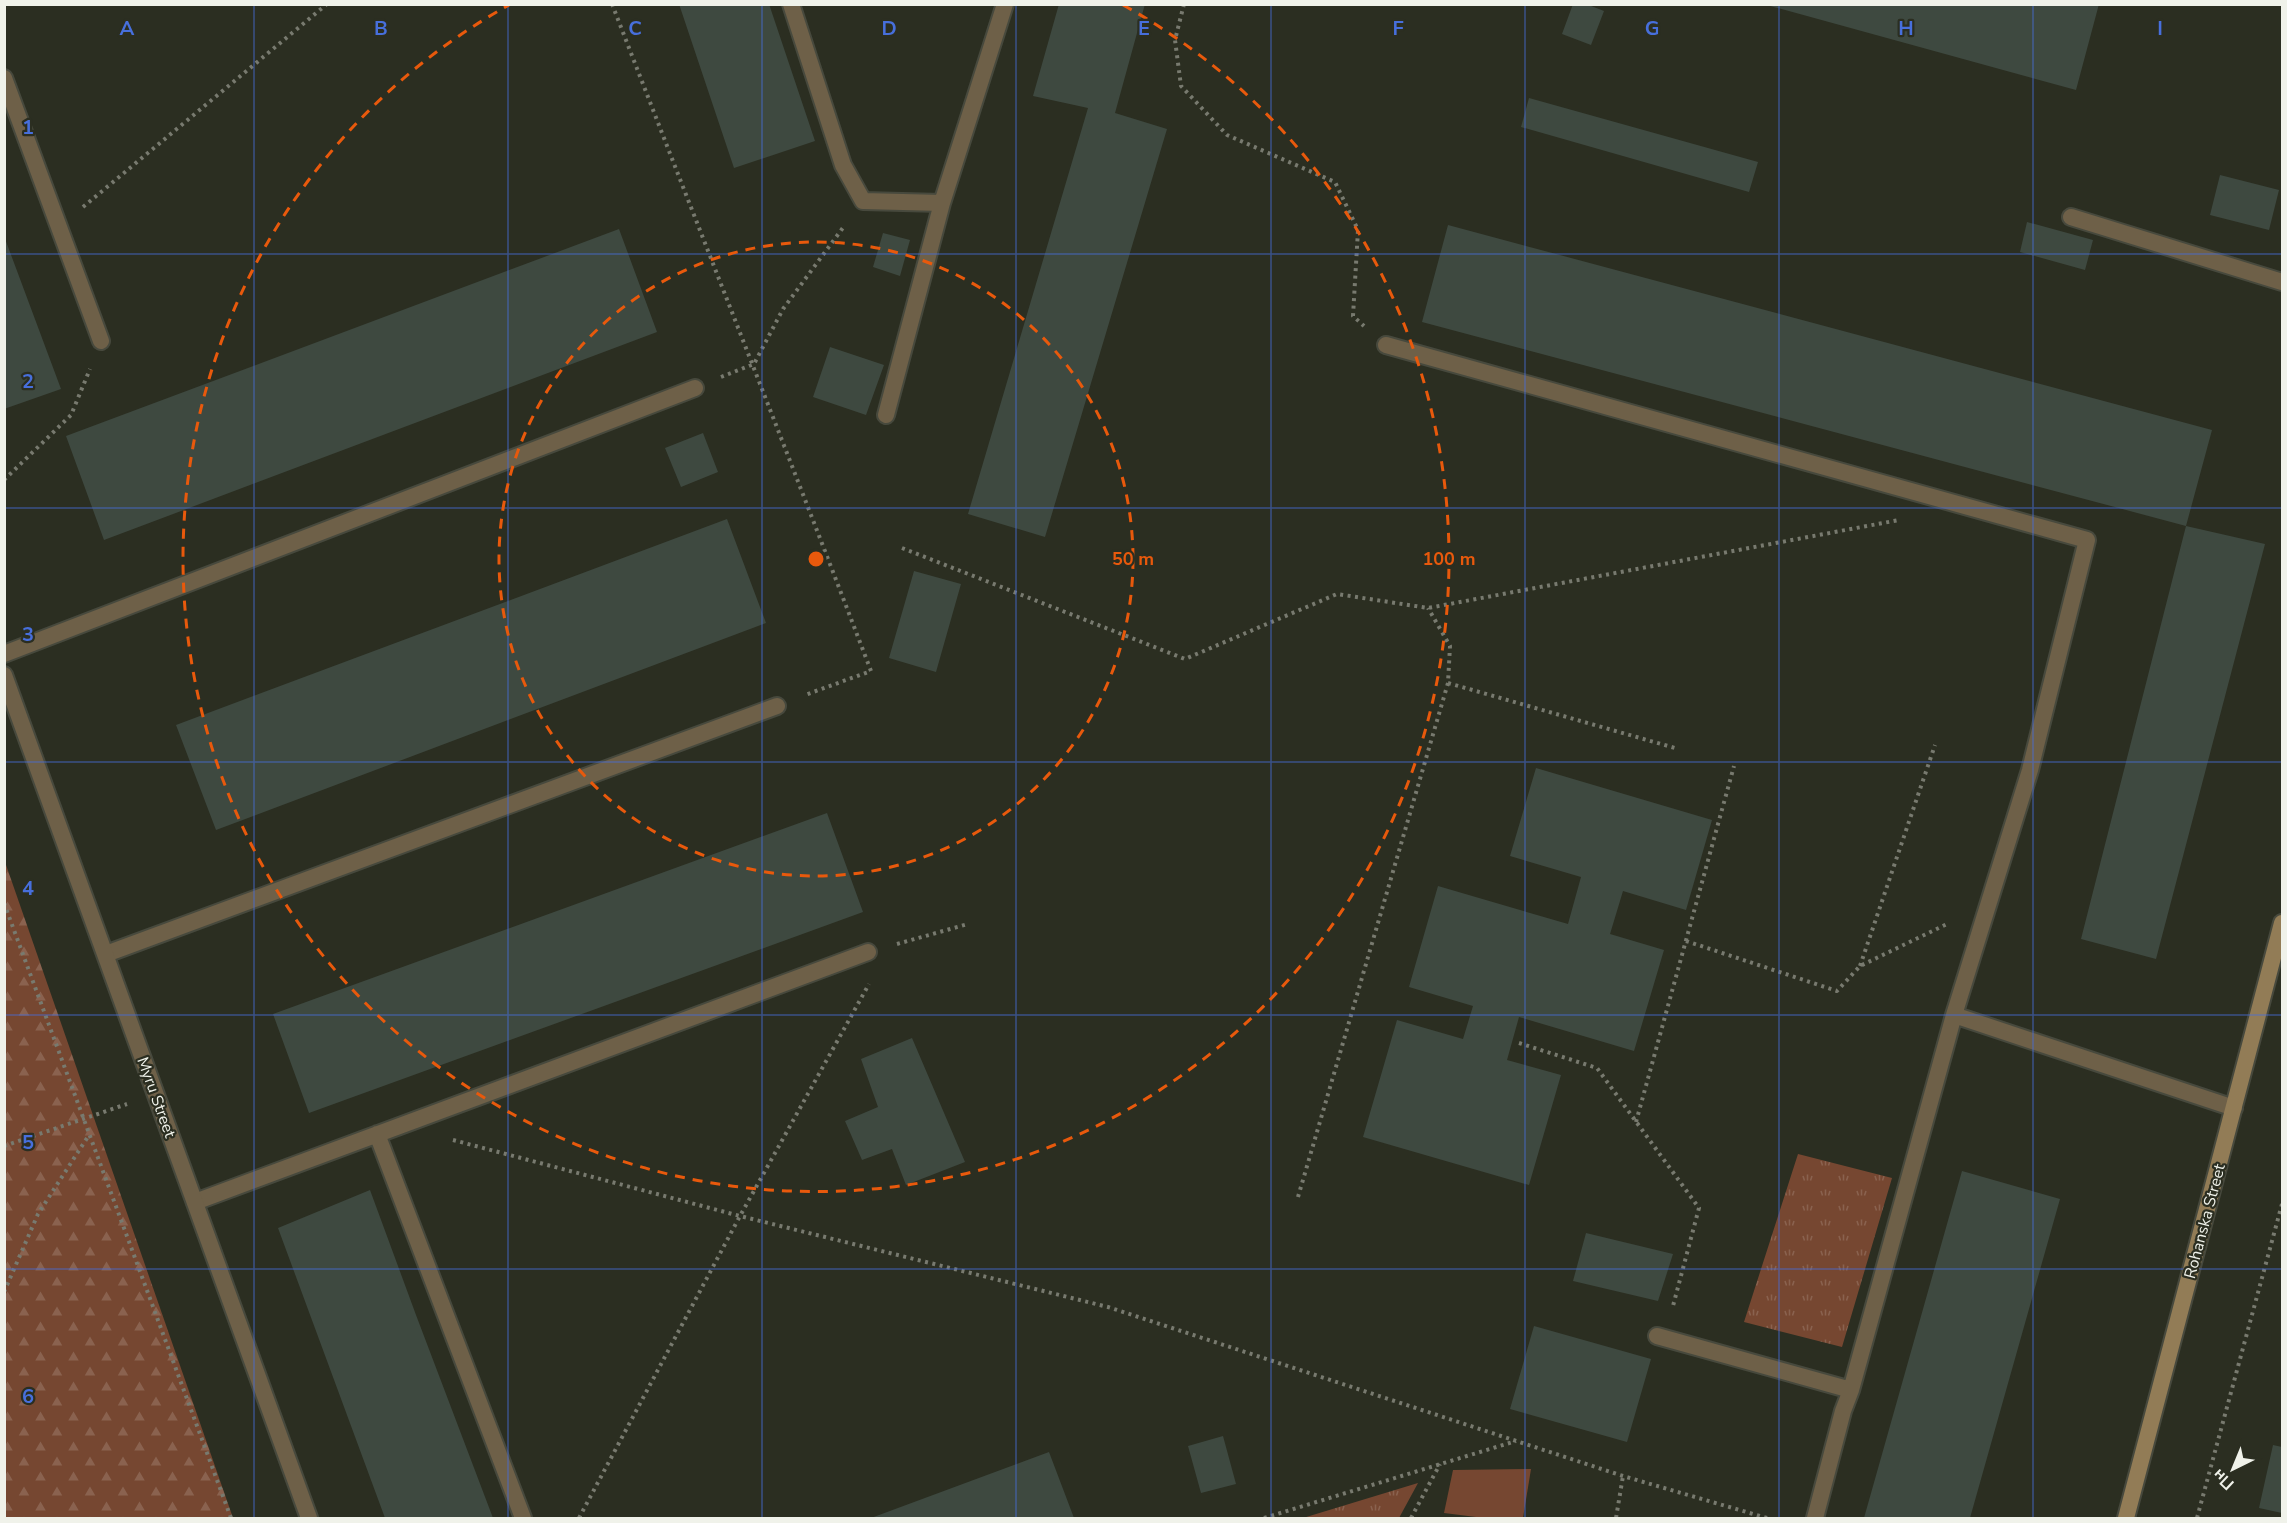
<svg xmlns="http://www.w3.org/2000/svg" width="2287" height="1523" viewBox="0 0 2287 1523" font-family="'Nunito Sans',sans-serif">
  <defs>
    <pattern id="grass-tufts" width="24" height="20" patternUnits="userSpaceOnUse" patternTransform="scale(1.5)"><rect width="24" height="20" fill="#764731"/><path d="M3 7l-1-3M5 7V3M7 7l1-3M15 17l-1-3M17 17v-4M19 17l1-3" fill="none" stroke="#8a624f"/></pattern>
    <pattern id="forest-firs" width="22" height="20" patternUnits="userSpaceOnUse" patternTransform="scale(1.5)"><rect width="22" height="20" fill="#764731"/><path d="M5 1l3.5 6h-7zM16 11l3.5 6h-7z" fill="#8a624f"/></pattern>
  </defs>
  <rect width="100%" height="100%" fill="#2b2e21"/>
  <path fill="url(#grass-tufts)" d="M1798,1154L1892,1178L1842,1347L1744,1322Z
    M1418,1483L1399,1518H1303Z"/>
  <path fill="url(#forest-firs)" d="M5,862L233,1518H5Z"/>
  <path fill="#764731" d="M1531,1469L1523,1518H1484L1444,1513L1453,1470Z"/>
  <path fill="#3e4940" d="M679,4H769L815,141L734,168Z
    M1059,4H1145L1115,113L1167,129L1045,537L968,514L1088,108L1033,96Z
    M1573,4H1586L1604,11L1591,45L1562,34Z
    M1763,4H2099L2076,90Z
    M1529,98L1758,162L1749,192L1521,127Z
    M2220,175L2279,190L2269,230L2210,215Z
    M2027,222L2093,240L2085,270L2020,252Z
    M1448,225L2212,430L2186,526L1422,322Z
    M619,229L657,332L104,540L66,436Z
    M883,233L910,240L900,276L873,267Z
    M4,236L61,389L4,409Z
    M830,347L884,365L866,415L813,397Z
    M703,433L718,472L681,487L665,448Z
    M727,519L766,623L216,830L176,725Z
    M2186,526L2265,544L2156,959L2081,939Z
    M914,571L961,584L936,672L889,658Z
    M1536,768L1712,820L1686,910L1623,891L1610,934L1664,950L1634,1051L1519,1017L1507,1060L1561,1075L1529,1185L1363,1137L1397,1020L1463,1039L1473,1006L1409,987L1438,886L1568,924L1581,877L1510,856Z
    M827,813L863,912L309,1113L273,1014Z
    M912,1038L965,1162L906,1185L892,1149L862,1160L845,1121L878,1107L861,1059Z
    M1962,1171L2060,1199L1970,1518H1864Z
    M370,1190L416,1315L493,1518H385L278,1228Z
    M1586,1233L1673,1254L1658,1301L1573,1281Z
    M1534,1326L1651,1359L1627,1442L1510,1409Z
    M1223,1436L1236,1484L1201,1493L1188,1446Z
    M2273,1445L2282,1447V1513L2259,1508Z
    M1049,1452L1074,1518H871Z"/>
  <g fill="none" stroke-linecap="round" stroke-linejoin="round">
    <defs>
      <path id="service" d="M791,4L843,165L863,201L942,203
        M4,78L101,341
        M2071,217L2282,282
        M1386,345L2087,540L2030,770L1954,1015L2234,1108
        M886,415L942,203L1005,4
        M4,654L695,388
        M106,954L777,706
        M377,1134L523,1518
        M195,1202L868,952
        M1657,1336L1851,1390
        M1815,1518L1843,1411L1851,1390L1954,1015"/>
      <path id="tertiary" d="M4,675L309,1518"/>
      <path id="secondary" d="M2126,1518L2282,923"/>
    </defs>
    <use href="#service" stroke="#47493d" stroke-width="20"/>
    <use href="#tertiary" stroke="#47493d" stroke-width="20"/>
    <use href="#secondary" stroke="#47493d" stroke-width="20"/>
    <path stroke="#787a6f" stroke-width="4" stroke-dasharray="3 4.5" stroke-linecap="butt" d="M612,4C698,227 786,448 871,671L805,695
      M1184,4L1175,40L1181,86L1227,135L1335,182L1358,230L1353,316L1364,326
      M83,207L327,4
      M721,377L754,364L783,309L845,225
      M4,480L71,415L90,369
      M902,548L1185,659L1337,594L1428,608L1899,520
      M1448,683L1675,748
      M4,903L231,1518
      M1686,941L1837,991L1860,966L1949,923
      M897,944L968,924
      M1860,966L1935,745
      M1519,1043L1597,1068L1699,1208L1673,1306
      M1636,1122L1734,766
      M453,1140L740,1216L1108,1307L1623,1476L1767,1518
      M4,1146L127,1104
      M1298,1197L1448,683L1450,646L1428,608
      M4,1292L38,1214L89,1135
      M579,1518L740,1216L869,984
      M1264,1518L1516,1441
      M1411,1518L1440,1464
      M1616,1518L1623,1476
      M2197,1518L2282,1204"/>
    <use href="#service" stroke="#6e6048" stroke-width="16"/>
    <use href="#tertiary" stroke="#6e6048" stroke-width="16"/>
    <use href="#secondary" stroke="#927c56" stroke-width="16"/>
  </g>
  <path fill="none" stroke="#476fdc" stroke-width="1.5" stroke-opacity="0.55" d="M254,4V1518M508,4V1518M762,4V1518M1016,4V1518M1271,4V1518M1525,4V1518M1779,4V1518M2033,4V1518M4,254H2282M4,508H2282M4,762H2282M4,1015H2282M4,1269H2282"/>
  <g fill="none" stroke="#e8590c" stroke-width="3" stroke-dasharray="10 8">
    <circle cx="816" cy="559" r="317"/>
    <path d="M1123 5A633 633 0 1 1 509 5"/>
  </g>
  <g text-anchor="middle" stroke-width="4.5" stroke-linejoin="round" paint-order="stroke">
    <g font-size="16" fill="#f0f2ea" stroke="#2b2e21">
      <text transform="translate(157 1097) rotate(70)" y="6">Myru Street</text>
      <text transform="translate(2204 1221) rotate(-75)" y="6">Rohanska Street</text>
    </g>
  </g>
  <g font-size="20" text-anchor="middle" font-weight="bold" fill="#476fdc" stroke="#2b2e21" stroke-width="4.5" stroke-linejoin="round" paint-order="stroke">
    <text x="127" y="35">A</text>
    <text x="381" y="35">B</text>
    <text x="635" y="35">C</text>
    <text x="889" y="35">D</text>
    <text x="1144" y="35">E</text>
    <text x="1398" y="35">F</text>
    <text x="1652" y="35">G</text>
    <text x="1906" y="35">H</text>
    <text x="2160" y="35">I</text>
    <text x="28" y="134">1</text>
    <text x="28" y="388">2</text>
    <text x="28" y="641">3</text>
    <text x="28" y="895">4</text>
    <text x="28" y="1149">5</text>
    <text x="28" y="1403">6</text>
  </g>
  <circle cx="816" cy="559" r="9" fill="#e8590c" stroke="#2b2e21" stroke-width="3"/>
  <g font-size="18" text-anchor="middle" font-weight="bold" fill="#e8590c" stroke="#2b2e21" stroke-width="4.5" stroke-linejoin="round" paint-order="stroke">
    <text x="1133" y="565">50 m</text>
    <text x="1449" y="565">100 m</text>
  </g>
  <rect width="2287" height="1523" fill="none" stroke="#f0f2ea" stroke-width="12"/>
  <g transform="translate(2233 1469) rotate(223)" stroke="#2b2e21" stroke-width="4.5" paint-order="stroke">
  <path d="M0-4.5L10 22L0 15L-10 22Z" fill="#f0f2ea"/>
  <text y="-9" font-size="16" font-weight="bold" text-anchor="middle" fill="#f0f2ea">Пн</text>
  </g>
</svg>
